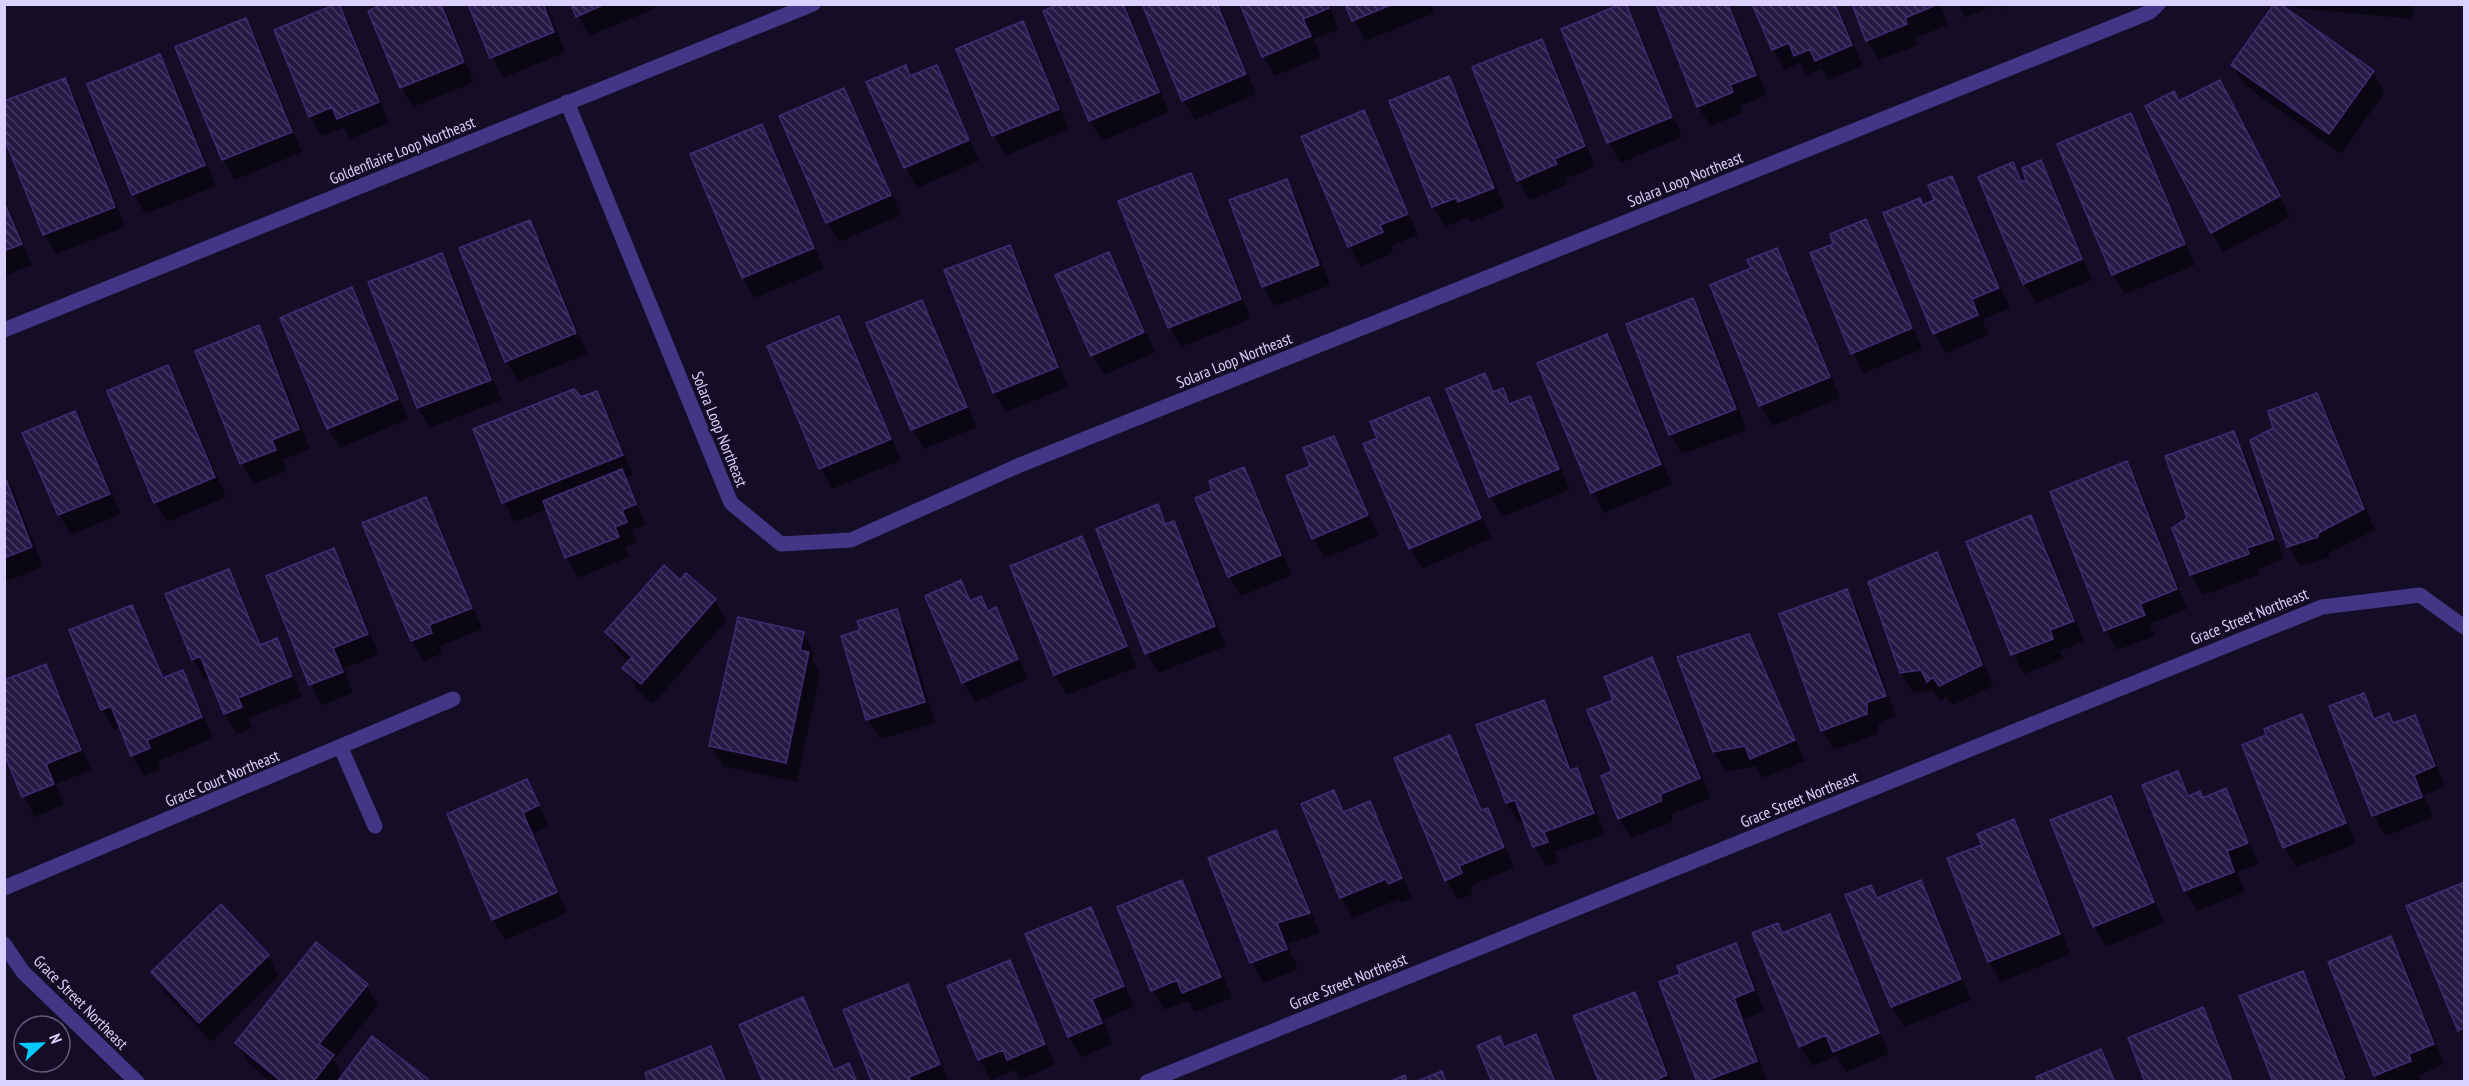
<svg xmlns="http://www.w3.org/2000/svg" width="2469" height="1086" viewBox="0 0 2469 1086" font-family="'PT Sans Narrow',sans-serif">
  <defs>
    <pattern id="building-back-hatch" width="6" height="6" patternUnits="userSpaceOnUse" patternTransform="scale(1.5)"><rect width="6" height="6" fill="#271946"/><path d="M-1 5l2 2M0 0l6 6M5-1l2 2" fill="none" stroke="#463962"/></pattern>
  </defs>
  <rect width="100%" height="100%" fill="#140d25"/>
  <path fill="#0007" d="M386,4H443L474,82L413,107L401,87Z
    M470,4H546L565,52L503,78L492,57Z
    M572,4H655L656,8L589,36Z
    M1063,4H1125L1169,112L1102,141L1090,121L1045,12Z
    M1144,4H1219L1256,94L1195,120L1183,100Z
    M1242,4H1329L1339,29L1314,39L1321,57L1275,76L1263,56Z
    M1347,4H1431L1434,13L1365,41Z
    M1657,4H1730L1767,95L1741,106L1743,113L1710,126L1698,106Z
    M1754,4H1837L1863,66L1828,80L1821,69L1807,75L1800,63L1785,70L1773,50Z
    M1853,4H1940L1948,25L1915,38L1918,45L1879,60L1867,40Z
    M1958,4H2013L2000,10L1997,5L1965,17Z
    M2293,4H2414L2413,19L2295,8Z
    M338,5L350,25L389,123L350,139L344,128L322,136L310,116Z
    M1625,5L1636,25L1682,137L1620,163L1609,143L1563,29Z
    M245,20L257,40L302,152L235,180L223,160L177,48Z
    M1022,23L1034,43L1069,129L1005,156L994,135Z
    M1542,41L1553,61L1595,167L1565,179L1567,185L1530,200L1518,180Z
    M160,56L171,76L216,186L145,214L134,194Z
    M2233,65L2373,72L2384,93L2341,154L2245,85Z
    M905,67L911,78L936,67L948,87L979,161L917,188L905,167Z
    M1449,78L1460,98L1505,208L1471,222L1469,217L1445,227L1434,207L1391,101Z
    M64,80L76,100L125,227L56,254L44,234Z
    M843,90L855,110L901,215L839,242L827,222Z
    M2231,102L2290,217L2223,252L2212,232L2179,103Z
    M1363,112L1375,132L1418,235L1391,246L1393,253L1361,267L1349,246Z
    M2130,115L2142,135L2195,265L2125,294L2113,274Z
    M761,126L773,146L824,269L755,298L743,278L692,155Z
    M2040,162L2052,182L2092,280L2036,303L2024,283L2013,164L2023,182L2028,180Z
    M1190,175L1202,195L1251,319L1181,347L1169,327Z
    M1952,177L1963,198L2010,308L1982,320L1989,335L1946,353L1934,333L1923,206L1936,201Z
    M1286,181L1298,201L1330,285L1275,306L1263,286Z
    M4,197L32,265L4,276Z
    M1866,221L1877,241L1922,349L1864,373L1853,353L1812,254L1835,244Z
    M529,222L541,242L587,354L518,382L507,362L461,249Z
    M1010,246L1021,267L1068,387L1006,412L994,392Z
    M1776,250L1788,270L1840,398L1772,426L1761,406L1712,286L1753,269Z
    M1109,254L1120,274L1155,352L1104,375L1092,355Z
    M442,255L453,275L501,400L430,428L418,408L370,283Z
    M351,289L363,310L408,419L340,448L328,428Z
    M1692,300L1704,320L1747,430L1682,454L1670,434Z
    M922,301L933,322L977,427L924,449L913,429L868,323Z
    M838,318L850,338L901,460L832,489L821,468L769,347Z
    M258,327L270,348L310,449L282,460L287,471L253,484L242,463L197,351Z
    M1607,336L1618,356L1672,484L1604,513L1593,492L1539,364Z
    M168,366L179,387L226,497L167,522L155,502Z
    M1484,375L1495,393L1502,390L1511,405L1529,398L1541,418L1570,490L1502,517L1491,497L1447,390Z
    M597,393L608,413L633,475L625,478L646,525L632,530L637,542L625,547L629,557L578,578L567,558L548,509L515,522L504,502L581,399Z
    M2316,395L2328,415L2375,530L2329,553V557L2300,566L2288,546L2275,429Z
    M1428,399L1440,419L1491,538L1422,569L1410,548L1379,439Z
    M75,413L86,433L121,514L71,535L59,515L24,434Z
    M2233,433L2245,453L2284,559L2258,569L2259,575L2203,595L2191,575L2174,529L2189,518Z
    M1334,437L1345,458L1378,536L1325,558L1314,538L1288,477L1312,467Z
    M2126,463L2138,483L2187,609L2150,624L2155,636L2117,650L2106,630Z
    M1244,469L1255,489L1292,575L1241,596L1229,576L1214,492Z
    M4,473L11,484L43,567L4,582Z
    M425,499L437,519L482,629L440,646L442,653L424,661L412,641L364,524Z
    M1157,506L1168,525L1173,523L1185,543L1226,646L1158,673L1147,653Z
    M2031,517L2042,537L2084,641L2060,651L2063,659L2024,674L2013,654Z
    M1082,538L1093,558L1137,667L1067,695L1055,675L1012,567Z
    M334,550L345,571L379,655L344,668L353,693L322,705L311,685L268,577Z
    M1937,553L1948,574L1993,686L1952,705L1946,697L1940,701L1933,690L1913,693L1901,673Z
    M228,571L240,591L262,646L276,640L288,660L302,697L248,718L252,728L237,734L225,714L210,677L205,679L193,659Z
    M680,582L715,600L726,621L653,704L636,688L624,668L630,662L618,652L606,632Z
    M960,582L972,602L981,598L989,612L996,609L1007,629L1028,679L975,702L963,682Z
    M1847,591L1858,611L1896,716L1878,723V734L1834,750L1822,730Z
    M132,607L143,627L165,679L182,672L194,693L213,738L158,761L161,769L144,776L132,756L121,727L114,730L102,709Z
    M896,611L908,631L935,723L880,739L868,719L862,631Z
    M803,633L814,653L813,661L820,673L797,782L723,766L711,746Z
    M1749,635L1760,656L1805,761L1763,778L1756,766L1726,772L1714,752L1679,658Z
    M1652,659L1663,680L1711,798L1672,814V822L1631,838L1619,818L1614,772L1615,701Z
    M45,666L57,686L91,770L56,784L64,805L35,817L24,796L4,749Z
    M2363,694L2377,719L2388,715L2394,724L2414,717L2426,737L2445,787L2424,795L2433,817L2385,836L2374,816L2331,707Z
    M1543,702L1555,722L1573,771L1577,770L1588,790L1605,834L1554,852L1558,862L1546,867L1535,847L1525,820L1519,823L1507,803L1478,726Z
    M2301,716L2313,736L2356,844L2296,867L2284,847L2268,736Z
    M1449,737L1461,757L1483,811L1487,810L1499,830L1514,868L1470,886L1473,894L1458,900L1446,880Z
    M2178,773L2191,797L2203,799L2226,790L2237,810L2258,864L2237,872L2245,892L2197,911L2185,891L2144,786Z
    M527,781L549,826L533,833L567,913L505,940L493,919L449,814Z
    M1333,792L1345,812L1369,803L1381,823L1412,898L1401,903L1399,899L1353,918L1341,898L1303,804Z
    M2111,798L2122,818L2164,923L2106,947L2094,926Z
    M2014,821L2025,841L2070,954L2001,982L1989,962L1984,845Z
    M1276,832L1287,852L1320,933L1287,944L1298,969L1263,983L1252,962Z
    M1181,882L1193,902L1232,998L1195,1012L1189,1001L1164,1010L1153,990Z
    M1920,882L1932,902L1971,1000L1904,1027L1892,1007L1847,896L1871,887L1878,899Z
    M2464,883V1040L2408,907Z
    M1091,908L1102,929L1134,1007L1103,1019L1113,1044L1081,1057L1069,1037L1027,935Z
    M1829,916L1841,936L1889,1054L1846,1072L1836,1056L1812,1066L1800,1046L1777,924L1783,934Z
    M2390,938L2402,958L2444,1064L2419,1075L2421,1082H2379L2375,1075Z
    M1735,945L1747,965L1764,1011L1744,1019L1767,1082H1698L1682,975Z
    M268,956L279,976L211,1042L164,992L153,972Z
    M1010,962L1021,982L1055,1065L1020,1080L1014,1070L991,1080L980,1060L949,987Z
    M2302,972L2314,993L2349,1082H2275Z
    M366,985L378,1005L334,1060L343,1075L428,1082H271L248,1063L237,1043Z
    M908,986L919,1006L949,1082H874Z
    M1634,994L1646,1014L1672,1082H1601Z
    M803,999L814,1019L836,1071L849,1065L858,1082H765Z
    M2202,1009L2214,1030L2235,1082H2147Z
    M1535,1036L1557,1082H1493L1499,1038L1505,1048Z
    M711,1048L728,1082H650Z
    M2101,1051L2117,1082H2040Z"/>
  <path fill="url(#building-back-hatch)" stroke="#402a73" stroke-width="1.5" d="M336,4H339L379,102L337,119L332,107L309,117L274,30Z
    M382,4H441L464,62L400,88L368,11Z
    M468,4H543L554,32L490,58Z
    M571,4H605L576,17Z
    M1059,4H1123L1159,92L1089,121L1043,11Z
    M1142,4H1217L1246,74L1182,101Z
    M1240,4H1327L1329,8L1303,19L1311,36L1262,57Z
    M1345,4H1393L1352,21Z
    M1621,4H1626L1672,117L1607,143L1561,29Z
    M1656,4H1728L1756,75L1730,85L1733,92L1697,107Z
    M1752,4H1835L1852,45L1815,61L1810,49L1794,56L1789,43L1772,50Z
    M1852,4H1938L1905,18L1907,24L1866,41Z
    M2274,4H2280L2374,71L2329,134L2231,65Z
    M246,18L292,132L222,160L175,47Z
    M1023,21L1059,109L992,136L956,49Z
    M1542,39L1585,146L1554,159L1557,164L1517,181L1472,67Z
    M160,54L205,165L132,195L87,84Z
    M906,65L910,76L937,65L969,140L904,168L866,82Z
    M1449,76L1494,188L1458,202L1456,198L1432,207L1389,101Z
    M65,78L115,207L43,235L4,137V101Z
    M2220,80L2280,196L2211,233L2145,106L2174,91L2179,101Z
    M844,88L891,195L826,223L779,116Z
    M1364,110L1408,214L1380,225L1383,232L1348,247L1301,137Z
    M2131,113L2185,244L2112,275L2057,144Z
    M762,124L814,248L742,278L690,154Z
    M2041,160L2082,259L2023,284L1978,177L2013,162L2021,182L2026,180L2022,168Z
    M1191,173L1241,299L1168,328L1118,201Z
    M1952,176L1999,288L1972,299L1978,315L1933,334L1883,213L1920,198L1923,205L1934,200L1928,185Z
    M1287,179L1319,265L1262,287L1229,200Z
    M4,202L22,244L4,251Z
    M1866,219L1912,328L1851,354L1810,253L1833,244L1830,234Z
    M530,220L576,333L505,362L459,248Z
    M1010,245L1058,367L993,393L944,270Z
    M1777,248L1830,377L1759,406L1710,285L1751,268L1747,260Z
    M1109,252L1144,332L1091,356L1055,275Z
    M442,253L491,380L417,408L368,282Z
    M352,287L398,399L327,429L280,318Z
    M1693,298L1736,409L1669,435L1626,324Z
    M922,300L967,407L911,430L866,323Z
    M839,316L891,439L819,469L767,346Z
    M259,325L299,429L272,440L276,450L240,464L195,351Z
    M1607,334L1661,464L1591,493L1537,363Z
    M168,365L215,477L154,503L107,391Z
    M1485,373L1493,392L1503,388L1509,404L1530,396L1559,469L1489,497L1446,389Z
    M574,389L581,397L597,391L623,455L502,503L473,429Z
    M2317,393L2364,509L2318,533V537L2287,547L2250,440L2273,428L2268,411Z
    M1429,397L1481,518L1409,549L1363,444L1377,438L1370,422Z
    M75,411L110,494L58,515L22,433Z
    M2234,431L2274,539L2247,548L2249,554L2190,575L2172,528L2187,518L2165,456Z
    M1334,436L1368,515L1312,539L1286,476L1310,466L1303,448Z
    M2127,461L2177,589L2140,604L2145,615L2104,631L2050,492Z
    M1244,467L1281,555L1228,577L1195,498L1212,491L1209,481Z
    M622,469L636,504L622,510L627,522L615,527L619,537L565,558L543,501Z
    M4,474L32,547L4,558Z
    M426,497L472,608L429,625L432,633L411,641L362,523Z
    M1158,504L1165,524L1174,521L1215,626L1145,654L1096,529Z
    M2031,515L2074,621L2050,630L2053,639L2011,655L1966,542Z
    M1082,536L1127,646L1054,675L1010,566Z
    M334,548L368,634L333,648L343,672L309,685L266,576Z
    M1937,552L1982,665L1939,686L1933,677L1927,682L1921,670L1900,673L1868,582Z
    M664,565L680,580L686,573L716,599L641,684L622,668L632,657L605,632Z
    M229,569L260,645L277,638L292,676L238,698L242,707L224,714L200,656L192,660L165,594Z
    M961,580L970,601L981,596L988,611L996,607L1018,659L962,683L925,596Z
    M1847,589L1886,696L1867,702V714L1821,731L1779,614Z
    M132,605L163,678L183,670L202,717L147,740L150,748L131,756L111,706L101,710L69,630Z
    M897,609L925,702L866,720L841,636L860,630L857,621Z
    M738,617L804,632L800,650L809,652L786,763L709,746Z
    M1749,634L1795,740L1750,759L1745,746L1713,752L1677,657Z
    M1652,657L1700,778L1661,794V801L1618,819L1601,776L1612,771L1587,710L1613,700L1604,677Z
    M46,664L81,750L46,764L54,784L22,797L4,753V680Z
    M2364,693L2374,719L2389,713L2393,723L2415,715L2435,766L2414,775L2422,797L2372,816L2329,706Z
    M1544,700L1570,770L1577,768L1594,813L1544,832L1548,842L1533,847L1515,800L1506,803L1476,725Z
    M2302,714L2346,823L2283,848L2242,745L2266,735L2264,729Z
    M1450,735L1481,810L1488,808L1504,847L1459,866L1462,873L1445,881L1394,758Z
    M2178,771L2188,796L2200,791L2203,798L2226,788L2248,843L2227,851L2234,872L2184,891L2142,785Z
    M527,779L539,805L523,813L557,892L492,920L447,814Z
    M1334,790L1343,812L1370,801L1402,878L1388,884L1386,879L1340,898L1301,804Z
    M2111,796L2154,902L2093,927L2050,820Z
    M2014,819L2060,934L1988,962L1947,858L1982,845L1977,834Z
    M1276,830L1310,913L1277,923L1287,949L1250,963L1208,858Z
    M1182,880L1221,977L1182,993L1177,980L1151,991L1117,907Z
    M1921,880L1961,979L1891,1007L1845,895L1871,885L1877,898Z
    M2464,882V1028L2458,1031L2406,906Z
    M221,904L269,955L199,1023L151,972Z
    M1091,907L1124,986L1092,999L1102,1023L1068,1037L1025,934Z
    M1830,914L1879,1033L1833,1052L1826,1035L1799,1047L1752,933L1778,923L1782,933Z
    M2391,936L2434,1044L2409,1054L2411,1061L2374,1076L2328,962Z
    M316,942L368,984L319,1044L334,1055L313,1082H282L235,1043Z
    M1736,943L1754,990L1734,998L1757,1061L1703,1082H1697L1659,982L1680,974L1677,966Z
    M1010,960L1045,1044L1007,1060L1003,1050L978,1060L947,986Z
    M2303,971L2345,1078L2336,1082H2273L2239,996Z
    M908,984L940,1064L909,1077L911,1082H872L843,1010Z
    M1635,992L1667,1075L1652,1082H1599L1573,1016Z
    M803,997L834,1070L849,1063L857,1082H763L739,1025Z
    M2203,1007L2233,1082H2145L2128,1038Z
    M1536,1034L1555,1082H1492L1477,1046L1500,1036L1504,1047Z
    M372,1036L428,1079L427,1082H337Z
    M711,1046L726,1082H648L645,1073Z
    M2101,1049L2115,1082H2038L2036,1077Z
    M1442,1071L1446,1082H1415Z
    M1405,1075L1407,1082H1389Z"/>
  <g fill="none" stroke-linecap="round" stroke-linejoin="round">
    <path stroke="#423786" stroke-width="15" d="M567,102L731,503L781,544L851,540L1020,465L2150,12L2158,4
      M4,330L813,4
      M341,748L375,826
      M4,888L453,699
      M4,944L23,972L137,1082
      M1147,1082L2322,607L2420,595L2464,627"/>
  </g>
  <g text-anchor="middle" stroke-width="4.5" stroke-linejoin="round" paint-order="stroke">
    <g font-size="16" fill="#dbd1ff" stroke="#140d25">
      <text transform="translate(402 150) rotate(-22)" y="6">Goldenflaire Loop Northeast</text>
      <text transform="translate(1685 179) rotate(-22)" y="6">Solara Loop Northeast</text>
      <text transform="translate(1234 360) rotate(-22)" y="6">Solara Loop Northeast</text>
      <text transform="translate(720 429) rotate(68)" y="6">Solara Loop Northeast</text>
      <text transform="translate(2249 616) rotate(-22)" y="6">Grace Street Northeast</text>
      <text transform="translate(222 778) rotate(-23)" y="6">Grace Court Northeast</text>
      <text transform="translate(1799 799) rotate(-22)" y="6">Grace Street Northeast</text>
      <text transform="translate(1348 981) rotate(-22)" y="6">Grace Street Northeast</text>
      <text transform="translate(81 1002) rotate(45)" y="6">Grace Street Northeast</text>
    </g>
  </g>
  <rect width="2469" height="1086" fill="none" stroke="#dbd1ff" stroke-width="12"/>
  <g transform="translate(42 1044) rotate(68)"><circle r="28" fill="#140d25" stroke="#645b7c" stroke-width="1.5"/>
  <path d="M0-4.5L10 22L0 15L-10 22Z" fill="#00c9fc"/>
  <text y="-9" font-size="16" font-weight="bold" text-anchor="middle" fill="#dbd1ff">N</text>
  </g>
</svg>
